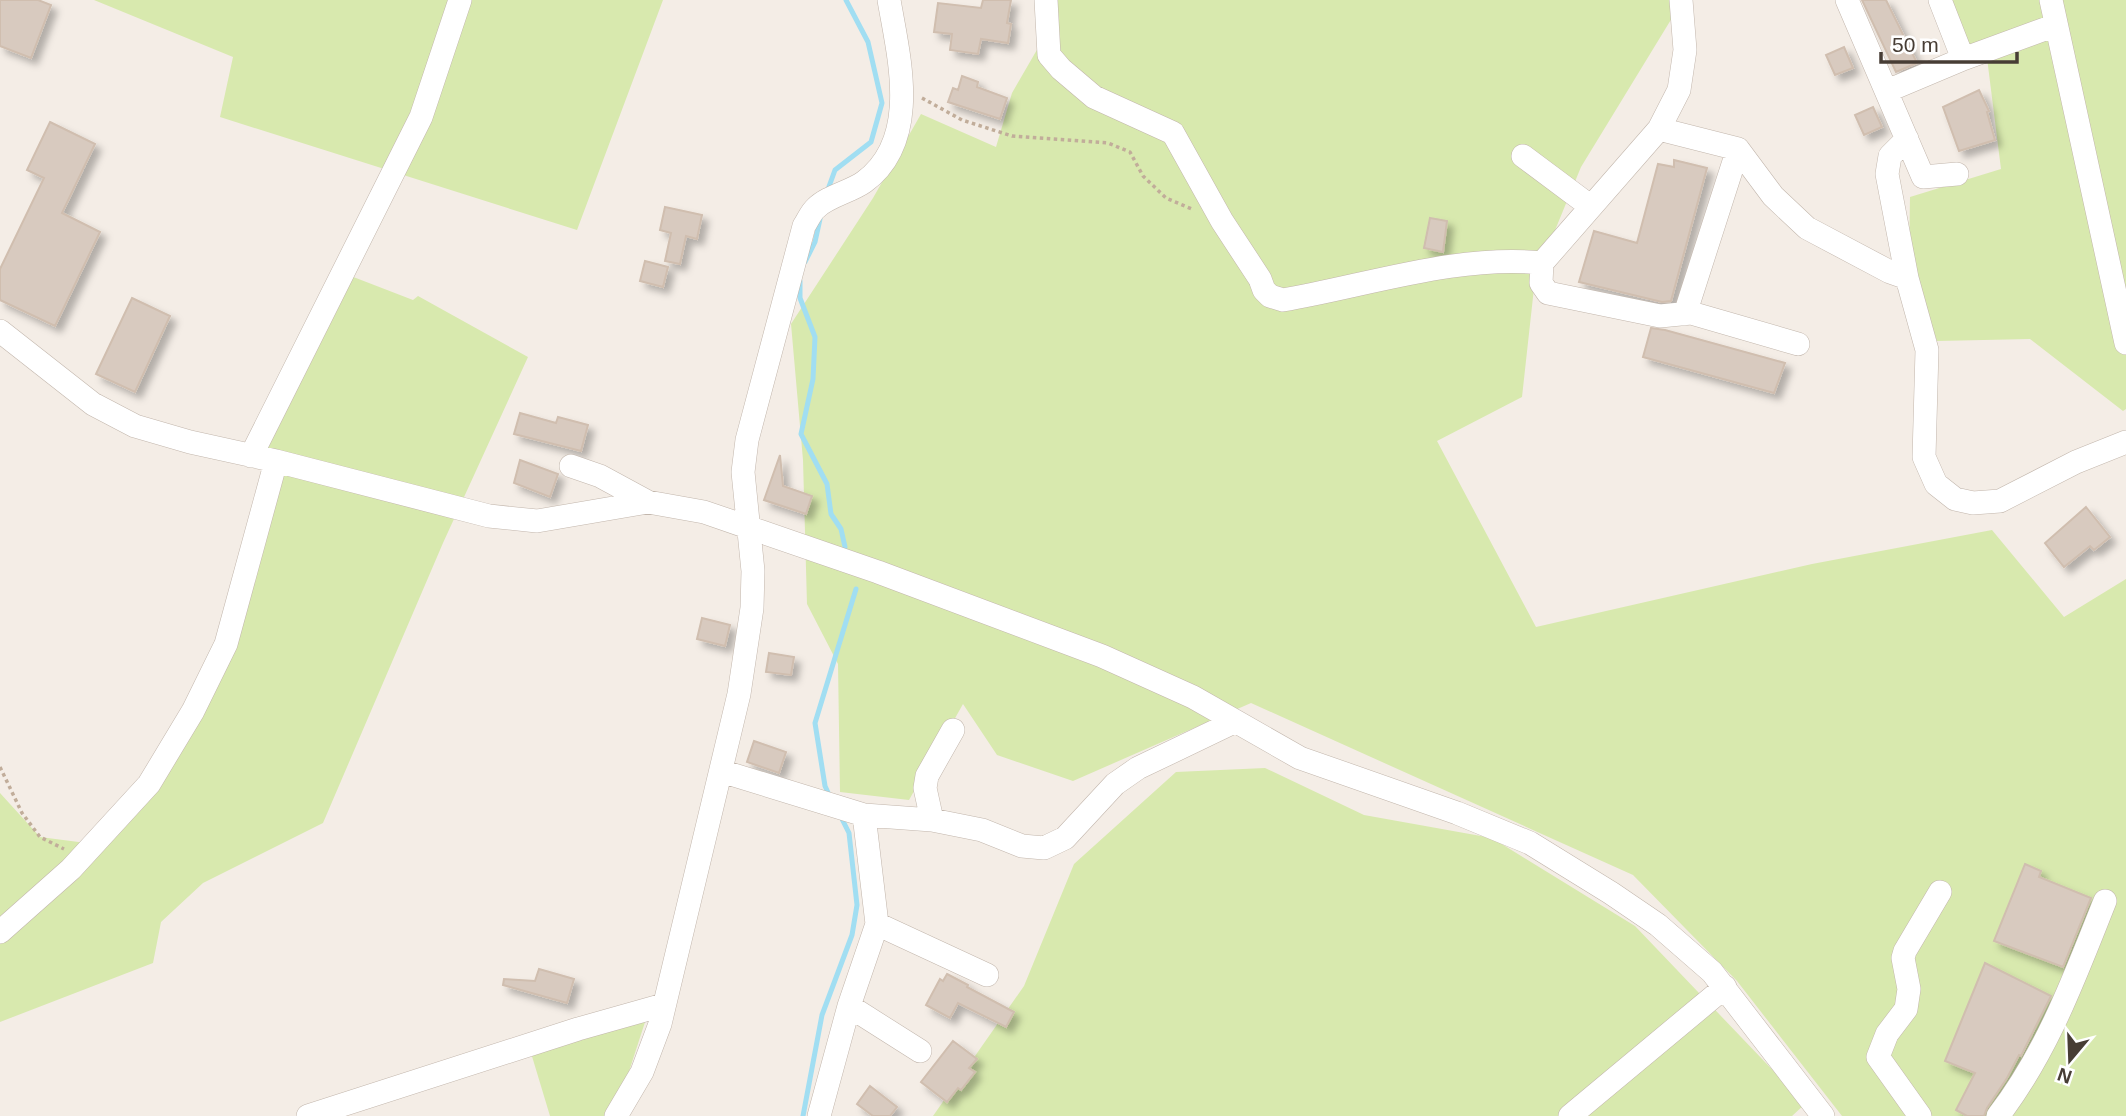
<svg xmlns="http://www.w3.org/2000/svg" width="2126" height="1116" viewBox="0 0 2126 1116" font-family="Helvetica,sans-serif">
  <defs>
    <filter id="shadow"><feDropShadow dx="6" dy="6" stdDeviation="3.5" flood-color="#0004"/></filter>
  </defs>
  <rect width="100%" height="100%" fill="#f4ede6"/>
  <path fill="#d8e9ae" d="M94,0H663L577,230L220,117L233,57Z
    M1045,0H1683L1581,167L1535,279L1522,397L1437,441L1536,627L1812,564L1992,530L2064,617L2126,579V1116H1842L1737,981L1633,875L1251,703L1073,781L997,755L963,704L909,800L840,792L838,664L807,604L803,460L791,324L873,198L921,114L996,147L1012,93L1038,48Z
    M1949,0H2126V409L2123,411L2030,339L1937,341L1909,264L1910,197L2001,169L1986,50H1969Z
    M343,273L413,300L418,296L528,357L443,543L323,823L203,883L161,922L153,963L0,1022V793L40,837L94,844L174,749L223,630L276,462L256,457Z
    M1265,768L1364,815L1492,838L1635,926L1805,1104L1792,1116H933L1024,986L1074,864L1176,772Z
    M646,1019L622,1093L605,1116H550L531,1053Z"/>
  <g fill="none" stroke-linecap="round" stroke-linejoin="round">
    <path stroke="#a1def2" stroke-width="5" d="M827,192L835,170L871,142L882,103L868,42L846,0
      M805,262L815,242L820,219
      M800,281V298L815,337L813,379L801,434L827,484L831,514L841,529L845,547
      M830,797L825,786L815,723L856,589
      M803,1116L822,1015L852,935L857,905L849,833L840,815"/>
  </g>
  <path fill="#d8cabf" stroke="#d0beaf" stroke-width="2" filter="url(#shadow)" d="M0,0H38L51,5L31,58L0,46Z
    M983,0H1011L1007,23L1011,24L1008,43L981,39L978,54L950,50L952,34L934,32L938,3L981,8Z
    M1862,0H1886L1917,63L1896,72Z
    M1844,47L1853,68L1835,75L1826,55Z
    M962,76L978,82L977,87L1007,98L1000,119L948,102L953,88L958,90Z
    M1979,90L1989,111L1987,112L1995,140L1959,151L1943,107Z
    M1873,107L1882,127L1864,135L1855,115Z
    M50,122L95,144L62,213L100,232L55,326L0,300V269L44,178L27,170Z
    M1674,160L1707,168L1671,301L1662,302L1579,282L1594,231L1637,243L1658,164L1674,167Z
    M665,207L702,215L697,239L686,236L680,264L665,261L671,233L660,230Z
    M1430,218L1447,221L1443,252L1424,248Z
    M645,261L668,267L663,287L640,281Z
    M132,298L170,316L135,392L96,374Z
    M1651,328L1665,330L1785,363L1774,393L1643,357Z
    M520,413L556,423L558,417L588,425L581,451L514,434Z
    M780,455L783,486L812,496L806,514L764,500Z
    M520,460L558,474L550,497L514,483Z
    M2086,507L2110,537L2094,550L2090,546L2064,567L2045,543Z
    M702,618L730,625L725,646L697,639Z
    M769,653L794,657L791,675L766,672Z
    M754,741L786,752L779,773L747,762Z
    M2025,864L2041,871L2039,877L2091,898L2063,967L1994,941Z
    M1985,963L2051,996L2021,1056L2019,1055L2007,1078L1987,1108L1984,1116H1967L1956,1110L1975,1073L1945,1061Z
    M539,969L574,979L567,1003L503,985L504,979L535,981Z
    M947,974L968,985L967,987L1014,1012L1006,1027L958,1003L950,1018L926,1005L940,979L943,981Z
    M953,1041L977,1059L969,1068L975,1072L961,1090L958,1088L947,1102L921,1082Z
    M870,1086L897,1107L890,1116H873L857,1104Z"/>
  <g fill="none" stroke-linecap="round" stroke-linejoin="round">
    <defs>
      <path id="minor" d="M1046,0L1049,55L1061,69L1094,97L1173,133L1222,221L1260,279L1264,290L1270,296L1283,300C1365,286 1459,254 1542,263
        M1681,0L1685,50L1679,90L1659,129L1738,149L1773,196L1807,228L1890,272L1907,278L1927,350L1924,457L1936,484L1955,499L1973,503L2000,501L2076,462L2126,442
        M1847,0L1923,177L1957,174
        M1940,0L1963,59L2056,25
        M2051,0L2126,343
        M1887,91L1963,59
        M1659,129L1542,263L1541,283L1548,293L1660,316L1691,313L1798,344
        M1907,139L1890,156L1887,174L1907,278
        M1523,156L1590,206
        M1685,314L1738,149
        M0,331L93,404L135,426L190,442L276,461L489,516L537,521L648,502L704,512L878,572L1102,656L1193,697L1300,758L1457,813L1530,843L1611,893L1658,925L1712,972L1823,1116
        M251,456L421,117L460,0
        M571,466L600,476L648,502
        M721,771L864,815L932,820L982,830L1022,846L1044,848L1065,838L1115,784L1138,768L1234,722
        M932,820L925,788L927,776L953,730
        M877,924L987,975
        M0,932L71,869L149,784L193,711L226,644L276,461
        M849,1006L920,1051
        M308,1116L578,1029L663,1005
        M616,1116L642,1072L660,1024L739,694L752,608L753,571L743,472L747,440L804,226C808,220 811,212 816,208C828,196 850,192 864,182C921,140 899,58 889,0
        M819,1116L849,1006L877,924L864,815
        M1570,1116L1725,987
        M1920,1116L1878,1057L1887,1034L1906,1009L1909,989L1903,958L1905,951L1940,892
        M1998,1116C2048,1051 2075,976 2105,901"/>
    </defs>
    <use href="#minor" stroke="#c2b6ac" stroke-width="24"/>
    <path stroke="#c1ad9a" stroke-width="3.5" stroke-dasharray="3.5 3.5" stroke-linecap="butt" d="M922,98L962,120L1012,136L1108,143L1130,152L1143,176L1166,198L1194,210
      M0,767L22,813L40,837L64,849"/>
    <use href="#minor" stroke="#fff" stroke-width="23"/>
  </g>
  <g transform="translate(2070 1060) rotate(199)" stroke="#ffffff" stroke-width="5" paint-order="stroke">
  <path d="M0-5L12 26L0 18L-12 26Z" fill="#473d35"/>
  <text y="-10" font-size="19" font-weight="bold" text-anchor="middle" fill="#473d35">N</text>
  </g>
  <path d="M1881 52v10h136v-10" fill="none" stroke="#473d35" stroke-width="3.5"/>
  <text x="1892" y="52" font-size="21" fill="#473d35" stroke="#ffffff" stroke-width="5" paint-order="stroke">50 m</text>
</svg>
